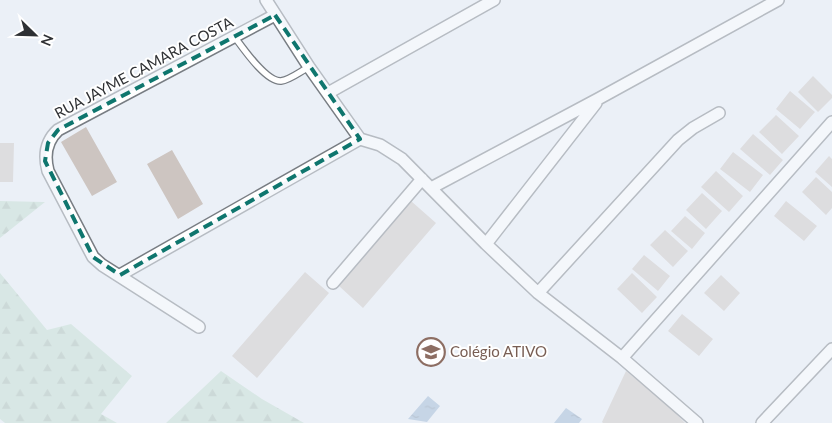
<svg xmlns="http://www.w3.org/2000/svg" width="832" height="423" viewBox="0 0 832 423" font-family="Lato,sans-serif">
  <defs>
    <pattern id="forest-firs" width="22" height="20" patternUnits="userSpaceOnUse" patternTransform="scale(1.25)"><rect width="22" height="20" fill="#c2dcce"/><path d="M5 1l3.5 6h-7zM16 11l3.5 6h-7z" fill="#a7bdb2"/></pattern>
    <pattern id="water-ripples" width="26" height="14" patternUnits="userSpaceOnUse" patternTransform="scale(1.25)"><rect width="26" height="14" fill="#9ab4d1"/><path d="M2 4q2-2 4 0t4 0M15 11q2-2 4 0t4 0" fill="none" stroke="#7e93aa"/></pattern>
  </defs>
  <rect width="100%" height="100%" fill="#ebf0f7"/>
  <path fill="url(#forest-firs)" d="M0,201L45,202L0,238Z
    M0,273L47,330L71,324L132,376L101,414L117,423H5L0,419Z
    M221,371L262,399L304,423H166Z"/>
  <path fill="url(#water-ripples)" d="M428,396L440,406L427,422L408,419Z
    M566,408L582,419L579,423H554Z"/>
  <path fill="#cdc5c1" d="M813,76L832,95V98L818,112L798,92Z
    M790,91L815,112L800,129L776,109Z
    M776,115L799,136L782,154L759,132Z
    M86,127L117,182L92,196L61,142Z
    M753,134L783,160L770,175L740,149Z
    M0,143H14L13,182H0Z
    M172,150L203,204L178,219L147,164Z
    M733,152L763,175L750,192L720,169Z
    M829,156L832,159V187L815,172Z
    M716,171L743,196L729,212L701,187Z
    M816,177L832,192V208L826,215L802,192Z
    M702,193L722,211L706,229L686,210Z
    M411,201L436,223L363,308L339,286Z
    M786,201L817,226L804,241L774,216Z
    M685,216L705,233L692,249L671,231Z
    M665,230L688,251L673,267L650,245Z
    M644,255L670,276L658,291L632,269Z
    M305,272L329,293L257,378L232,356Z
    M632,273L657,297L642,313L617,289Z
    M721,275L740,293L724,311L704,293Z
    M682,314L713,339L699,356L668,331Z
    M626,371L667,404L685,423H603L602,422Z"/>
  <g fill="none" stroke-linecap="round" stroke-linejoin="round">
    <defs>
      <path id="service" d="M234,36C243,48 266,82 281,81C290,80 301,71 309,67"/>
      <path id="minor" d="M266,0L309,67L360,139L380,145L402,159L486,244L538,293L622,358L697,423
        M328,93L494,0
        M431,188L598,99L778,0
        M486,244L596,103
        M120,275L360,139
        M333,283L422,179
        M538,293L678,140L693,128L719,113
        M199,327L102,265L93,257L48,171C44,156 46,141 58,130L275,15
        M622,358L832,122
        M762,423L832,349"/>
    </defs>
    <use href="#service" stroke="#787d83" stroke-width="8"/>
    <use href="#minor" stroke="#787d83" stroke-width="14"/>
    <use href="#service" stroke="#fff" stroke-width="5.5"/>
    <use href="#minor" stroke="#fff" stroke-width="11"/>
  </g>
  <path d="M0 0H832V423H0ZM275,15L360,139L120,275L93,257L45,161L48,143L58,130Z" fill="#ebf0f7" fill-opacity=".55" fill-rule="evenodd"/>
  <path fill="none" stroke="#0f766e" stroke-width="4" stroke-dasharray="10 6" stroke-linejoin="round" d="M275,15L360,139L120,275L93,257L45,161L48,143L58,130Z"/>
  <defs>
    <symbol id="school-ring" viewBox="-11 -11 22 22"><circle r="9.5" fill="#fff" stroke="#8d6e63" stroke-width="1.5"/><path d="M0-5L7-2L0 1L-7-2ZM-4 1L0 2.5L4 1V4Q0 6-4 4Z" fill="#8d6e63"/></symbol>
  </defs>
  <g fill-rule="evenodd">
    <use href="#school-ring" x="415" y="336" width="32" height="32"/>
  </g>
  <g text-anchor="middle" stroke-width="4" stroke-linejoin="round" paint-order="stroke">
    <g font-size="15" fill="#2f3134" stroke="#fff">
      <text transform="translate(144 68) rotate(-28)" y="5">RUA JAYME CAMARA COSTA</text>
    </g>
    <g font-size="15" fill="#785e54" stroke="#fff" text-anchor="start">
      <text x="450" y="357">Colégio ATIVO</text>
    </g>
  </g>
  <g transform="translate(35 35) rotate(113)" stroke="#ffffff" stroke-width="4" paint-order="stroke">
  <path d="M0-4L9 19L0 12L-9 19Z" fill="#2f3134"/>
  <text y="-8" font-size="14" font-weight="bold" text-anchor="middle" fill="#2f3134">N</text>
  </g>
</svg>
